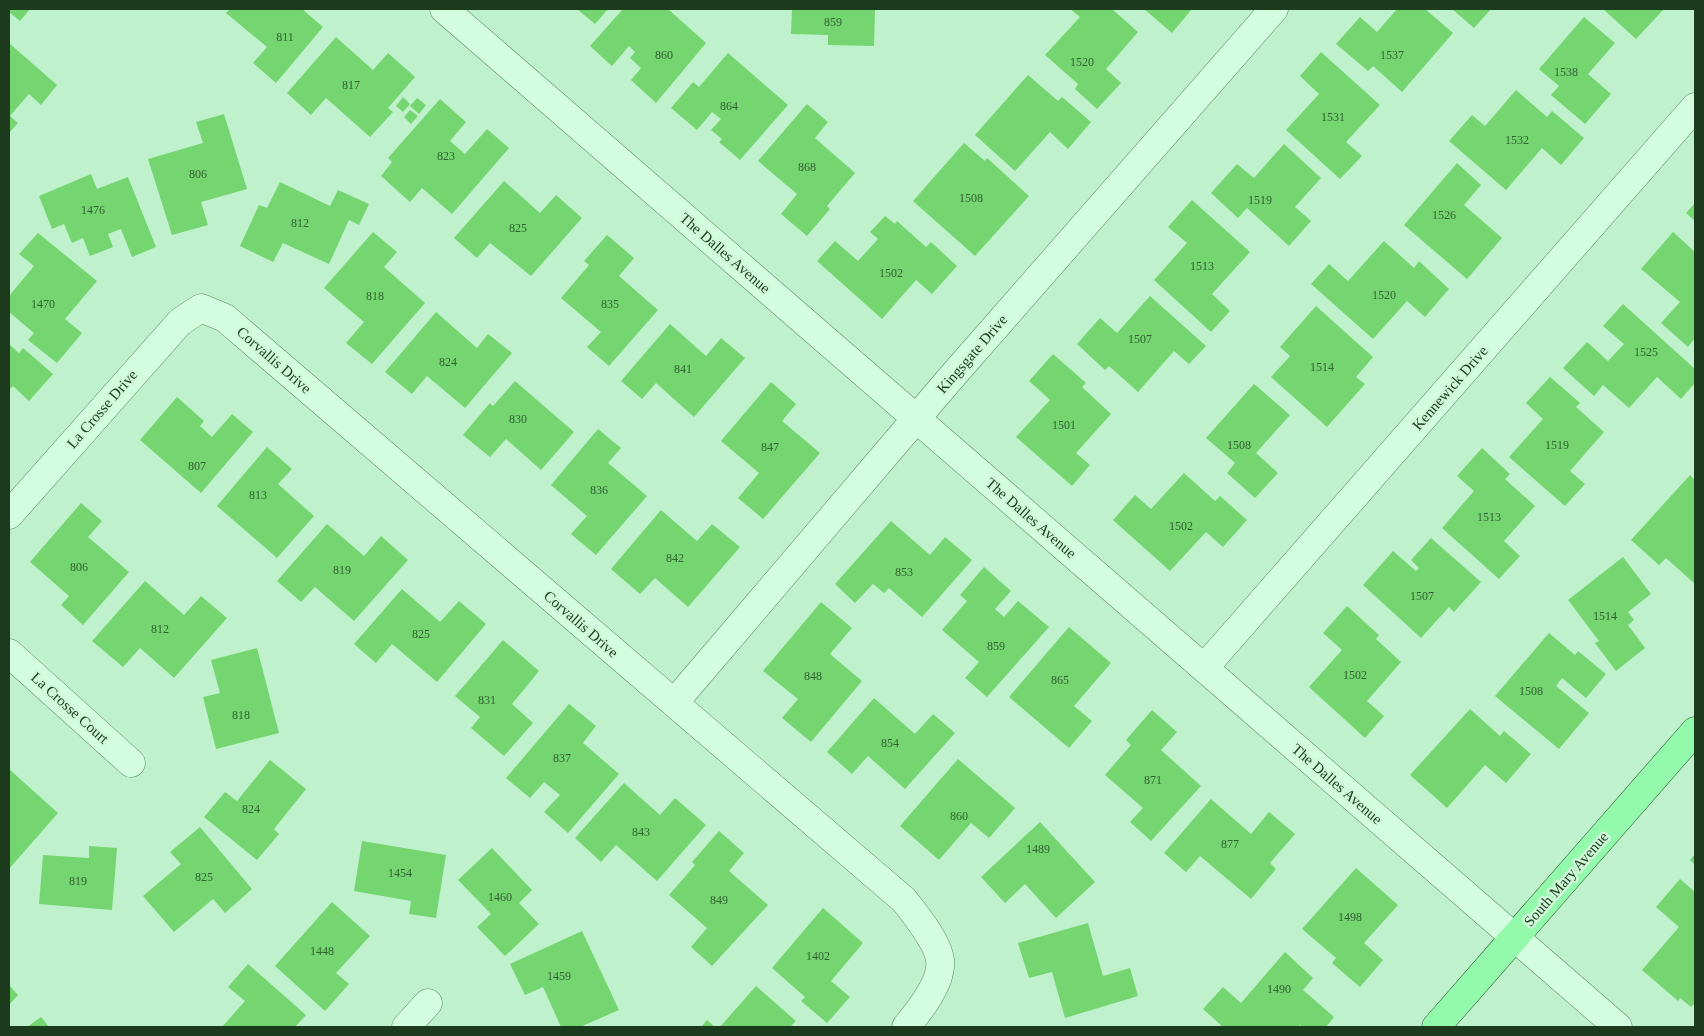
<svg xmlns="http://www.w3.org/2000/svg" width="1704" height="1036" viewBox="0 0 1704 1036" font-family="'Times New Roman',serif">
  <rect width="100%" height="100%" fill="#bff2cc"/>
  <path fill="#75d571" d="M9,9H30L20,21L9,12Z
    M230,9H302L323,27L276,83L253,63L267,47L226,13Z
    M577,9H608L595,24Z
    M623,9H668L706,43L656,103L631,80L641,68L630,58L635,52L629,46L612,66L590,46Z
    M792,9H875L874,46L828,45V35L791,34Z
    M1070,9H1112L1138,32L1106,69L1121,83L1097,109L1075,89L1078,84L1045,55L1080,17Z
    M1144,9H1192L1172,33Z
    M1397,9H1425L1453,33L1402,92L1373,66L1368,71L1336,44L1360,17L1377,32Z
    M1452,9H1491L1474,28Z
    M1603,9H1664L1636,39Z
    M1584,17L1615,43L1588,74L1611,94L1585,124L1551,95L1559,86L1539,69Z
    M336,37L373,70L388,53L415,77L388,108L393,112L370,137L326,98L311,115L287,93Z
    M9,43L57,85L41,105L29,94L10,116L18,123L9,133Z
    M1321,52L1380,105L1346,142L1362,156L1340,179L1286,130L1319,94L1300,76Z
    M728,53L788,105L740,160L719,142L722,139L711,130L721,119L712,112L697,130L671,108L693,82L699,87Z
    M1028,75L1058,101L1062,97L1091,122L1068,149L1050,132L1015,171L975,135Z
    M1516,90L1547,117L1552,111L1584,138L1561,165L1542,148L1506,190L1449,141L1472,115L1485,126Z
    M403,97L410,104L403,112L396,106Z
    M417,98L426,105L419,114L410,106Z
    M440,99L466,122L450,141L465,154L487,129L509,148L452,214L422,188L410,202L381,176L392,162L388,158Z
    M807,104L828,122L815,138L855,173L827,206L830,209L807,236L781,214L797,194L758,161Z
    M410,110L418,116L411,124L404,117Z
    M224,114L247,189L201,202L208,225L172,235L148,159L203,143L196,122Z
    M964,143L985,161L987,158L1029,196L975,256L913,201Z
    M1284,144L1321,178L1295,207L1311,221L1289,246L1247,208L1238,218L1211,193L1237,164L1254,178Z
    M1457,163L1481,185L1464,205L1502,238L1467,279L1404,225Z
    M91,174L97,189L128,177L156,247L132,257L121,229L108,234L113,247L90,256L83,238L72,243L64,224L52,229L39,196Z
    M504,181L540,213L556,195L582,218L531,276L490,243L477,258L454,238Z
    M280,182L330,206L338,190L369,204L359,225L349,220L329,264L283,243L273,262L240,246L259,205L267,208Z
    M1192,200L1250,252L1212,294L1230,311L1211,332L1154,280L1187,243L1168,227Z
    M1695,203V221L1686,213Z
    M885,216L895,224L897,221L926,247L931,242L957,266L932,294L916,280L882,319L817,261L835,241L858,261L878,239L870,232Z
    M373,232L397,252L384,267L425,303L372,364L346,343L364,322L324,288Z
    M1673,232L1695,252V338L1688,347L1661,323L1680,302L1641,269Z
    M38,233L97,281L65,319L82,333L57,363L28,340L34,333L9,312V296L34,266L19,254Z
    M607,235L634,258L619,276L658,310L609,366L587,347L601,332L561,298L589,265L584,261Z
    M1384,241L1414,268L1419,261L1449,289L1425,317L1407,301L1373,339L1311,284L1329,264L1348,281Z
    M1150,296L1206,346L1189,364L1174,351L1138,392L1109,366L1105,370L1077,344L1100,318L1117,333Z
    M1623,304L1695,369V383L1681,399L1657,377L1629,408L1603,385L1594,396L1563,368L1587,342L1608,361L1624,344L1603,326Z
    M1316,306L1373,357L1356,377L1365,384L1327,427L1271,377L1290,356L1280,347Z
    M436,312L477,348L488,334L512,353L465,408L427,376L412,394L385,372Z
    M670,324L706,356L721,338L745,358L694,417L656,383L642,399L621,381Z
    M9,344L19,353L23,348L53,374L29,401L13,386L9,390Z
    M1053,354L1086,383L1082,387L1111,414L1076,453L1090,465L1072,486L1016,437L1050,400L1029,381Z
    M1550,377L1580,403L1576,407L1604,432L1570,471L1585,484L1565,506L1509,457L1543,419L1526,403Z
    M515,381L574,432L541,470L506,439L490,457L463,435L490,403L493,406Z
    M771,382L796,404L782,421L820,453L763,519L738,498L759,473L721,441Z
    M1254,384L1290,415L1256,453L1278,473L1255,498L1227,473L1235,463L1206,438Z
    M177,397L204,421L200,426L212,437L232,414L253,432L201,493L140,440Z
    M598,429L621,448L608,463L647,496L596,555L571,534L587,516L551,485Z
    M267,447L292,469L278,484L314,516L277,558L217,506Z
    M1482,448L1510,474L1505,479L1535,506L1504,541L1520,556L1499,579L1442,528L1474,491L1457,476Z
    M1184,473L1215,501L1220,496L1247,520L1223,547L1206,532L1170,571L1113,520L1135,495L1151,509Z
    M1690,475L1695,480V584L1666,558L1659,565L1631,540Z
    M81,503L102,521L88,537L129,572L83,625L61,605L69,596L30,562Z
    M661,510L697,541L712,524L740,547L688,607L655,578L640,594L611,569Z
    M891,521L930,555L945,537L972,560L922,617L889,588L884,593L873,584L855,603L835,584Z
    M327,524L364,556L381,536L408,560L354,621L315,587L301,602L277,581Z
    M1431,538L1481,582L1454,612L1449,607L1421,638L1363,585L1393,551L1416,571L1419,568L1411,560Z
    M1623,557L1651,594L1628,612L1634,620L1628,625L1645,648L1616,671L1595,643L1599,641L1568,600Z
    M984,567L1011,591L995,609L1004,617L1018,601L1049,627L987,697L965,678L979,662L942,630L967,601L960,595Z
    M145,581L184,615L201,596L227,618L174,678L140,648L123,667L92,641Z
    M402,589L440,622L459,601L486,624L437,682L392,644L376,663L354,644Z
    M821,602L852,628L830,654L862,681L811,742L782,718L798,699L763,671Z
    M1347,606L1379,635L1376,639L1401,662L1367,701L1384,716L1365,738L1309,687L1342,650L1323,633Z
    M1069,627L1111,663L1074,706L1092,721L1069,748L1009,697Z
    M1549,633L1575,655L1578,651L1606,674L1586,698L1562,678L1556,686L1589,713L1559,749L1495,696Z
    M503,640L539,671L512,704L533,723L504,756L471,728L480,717L455,696Z
    M257,648L279,733L216,749L203,697L220,693L211,660Z
    M874,698L915,734L933,714L955,733L905,789L868,756L852,774L827,752Z
    M569,704L596,726L583,743L619,774L568,833L544,812L560,795L544,782L530,798L506,778Z
    M1470,709L1500,736L1504,731L1531,754L1506,783L1485,765L1447,808L1410,775Z
    M1152,710L1177,732L1161,750L1201,786L1151,841L1130,822L1143,808L1105,775L1131,745L1126,740Z
    M958,759L1015,808L989,838L971,823L939,860L900,826Z
    M270,760L306,789L274,829L279,834L257,860L204,817L225,792L237,801Z
    M9,769L58,813L9,869Z
    M624,783L660,815L675,798L706,825L657,881L616,845L601,862L575,838Z
    M1211,799L1251,834L1269,812L1295,834L1270,863L1276,869L1251,899L1200,856L1186,872L1164,853Z
    M1040,822L1095,882L1056,918L1025,884L1005,903L981,877Z
    M200,827L252,889L225,913L213,899L174,932L143,896L181,864L170,852Z
    M719,831L744,853L729,871L768,905L712,966L691,947L707,928L669,895L695,865L692,862Z
    M362,841L446,855L436,918L409,914L411,901L354,891Z
    M89,846L117,848L112,910L39,904L43,855L89,858Z
    M492,848L532,890L519,903L539,924L505,956L477,927L491,914L458,880Z
    M1695,854V865L1690,860Z
    M1356,868L1398,905L1364,943L1383,960L1360,987L1332,963L1336,958L1302,929Z
    M1680,879L1695,892V1003L1691,1007L1680,998L1678,1001L1642,970L1679,927L1656,907Z
    M332,902L370,936L336,973L349,984L325,1011L275,966Z
    M823,908L863,943L831,981L850,997L827,1023L801,1001L805,997L772,968Z
    M1088,923L1103,976L1130,968L1138,996L1065,1018L1052,972L1029,978L1018,943Z
    M582,931L619,1010L580,1027H561L543,987L525,995L510,964Z
    M1285,952L1313,978L1303,990L1334,1017L1326,1027H1302L1300,1025L1298,1027H1223L1203,1009L1223,987L1241,1003Z
    M248,964L306,1015L295,1027H222L245,1001L228,987Z
    M9,985L18,995L9,1005Z
    M756,986L796,1021L790,1027H720Z
    M41,1017L49,1027H27Z
    M707,1020L715,1027H701Z"/>
  <g fill="none" stroke-linecap="round" stroke-linejoin="round">
    <defs>
      <path id="minor" d="M444,9L1618,1027
        M9,515L180,322L201,308L225,318L904,900C915,914 938,942 940,960C943,982 919,1011 906,1027
        M9,653L131,763
        M1204,668L1695,107
        M674,703L949,380L1274,9
        M406,1027L428,1003"/>
      <path id="major" d="M1436,1027L1695,731"/>
    </defs>
    <use href="#minor" stroke="#568d5a" stroke-width="29"/>
    <use href="#major" stroke="#2a5b2b" stroke-width="29"/>
    <use href="#minor" stroke="#d4fcde" stroke-width="28"/>
    <use href="#major" stroke="#93faab" stroke-width="28"/>
  </g>
  <g text-anchor="middle" stroke-width="5" stroke-linejoin="round" paint-order="stroke">
    <g font-size="12" fill="#326231">
      <text x="833" y="26">859</text>
      <text x="285" y="41">811</text>
      <text x="664" y="59">860</text>
      <text x="1392" y="59">1537</text>
      <text x="1082" y="66">1520</text>
      <text x="1566" y="76">1538</text>
      <text x="351" y="89">817</text>
      <text x="729" y="110">864</text>
      <text x="1333" y="121">1531</text>
      <text x="1517" y="144">1532</text>
      <text x="446" y="160">823</text>
      <text x="807" y="171">868</text>
      <text x="198" y="178">806</text>
      <text x="971" y="202">1508</text>
      <text x="1260" y="204">1519</text>
      <text x="93" y="214">1476</text>
      <text x="1444" y="219">1526</text>
      <text x="300" y="227">812</text>
      <text x="518" y="232">825</text>
      <text x="1202" y="270">1513</text>
      <text x="891" y="277">1502</text>
      <text x="1384" y="299">1520</text>
      <text x="375" y="300">818</text>
      <text x="43" y="308">1470</text>
      <text x="610" y="308">835</text>
      <text x="1140" y="343">1507</text>
      <text x="1646" y="356">1525</text>
      <text x="448" y="366">824</text>
      <text x="1322" y="371">1514</text>
      <text x="683" y="373">841</text>
      <text x="518" y="423">830</text>
      <text x="1064" y="429">1501</text>
      <text x="1239" y="449">1508</text>
      <text x="1557" y="449">1519</text>
      <text x="770" y="451">847</text>
      <text x="197" y="470">807</text>
      <text x="599" y="494">836</text>
      <text x="258" y="499">813</text>
      <text x="1489" y="521">1513</text>
      <text x="1181" y="530">1502</text>
      <text x="675" y="562">842</text>
      <text x="79" y="571">806</text>
      <text x="342" y="574">819</text>
      <text x="904" y="576">853</text>
      <text x="1422" y="600">1507</text>
      <text x="1605" y="620">1514</text>
      <text x="160" y="633">812</text>
      <text x="421" y="638">825</text>
      <text x="996" y="650">859</text>
      <text x="1355" y="679">1502</text>
      <text x="813" y="680">848</text>
      <text x="1060" y="684">865</text>
      <text x="1531" y="695">1508</text>
      <text x="487" y="704">831</text>
      <text x="241" y="719">818</text>
      <text x="890" y="747">854</text>
      <text x="562" y="762">837</text>
      <text x="1153" y="784">871</text>
      <text x="251" y="813">824</text>
      <text x="959" y="820">860</text>
      <text x="641" y="836">843</text>
      <text x="1230" y="848">877</text>
      <text x="1038" y="853">1489</text>
      <text x="400" y="877">1454</text>
      <text x="204" y="881">825</text>
      <text x="78" y="885">819</text>
      <text x="500" y="901">1460</text>
      <text x="719" y="904">849</text>
      <text x="1350" y="921">1498</text>
      <text x="322" y="955">1448</text>
      <text x="818" y="960">1402</text>
      <text x="559" y="980">1459</text>
      <text x="1279" y="993">1490</text>
    </g>
    <g font-size="15" fill="#1c3b1c" stroke="#d0f9da">
      <text transform="translate(725 253) rotate(41)" y="5">The Dalles Avenue</text>
      <text transform="translate(972 354) rotate(-49)" y="5">Kingsgate Drive</text>
      <text transform="translate(274 360) rotate(41)" y="5">Corvallis Drive</text>
      <text transform="translate(1450 388) rotate(-49)" y="5">Kennewick Drive</text>
      <text transform="translate(102 409) rotate(-49)" y="5">La Crosse Drive</text>
      <text transform="translate(1031 518) rotate(41)" y="5">The Dalles Avenue</text>
      <text transform="translate(581 624) rotate(41)" y="5">Corvallis Drive</text>
      <text transform="translate(70 708) rotate(42)" y="5">La Crosse Court</text>
      <text transform="translate(1337 784) rotate(41)" y="5">The Dalles Avenue</text>
      <text transform="translate(1566 879) rotate(-49)" y="5">South Mary Avenue</text>
    </g>
  </g>
  <rect width="1704" height="1036" fill="none" stroke="#1c3b1c" stroke-width="20"/>
</svg>
